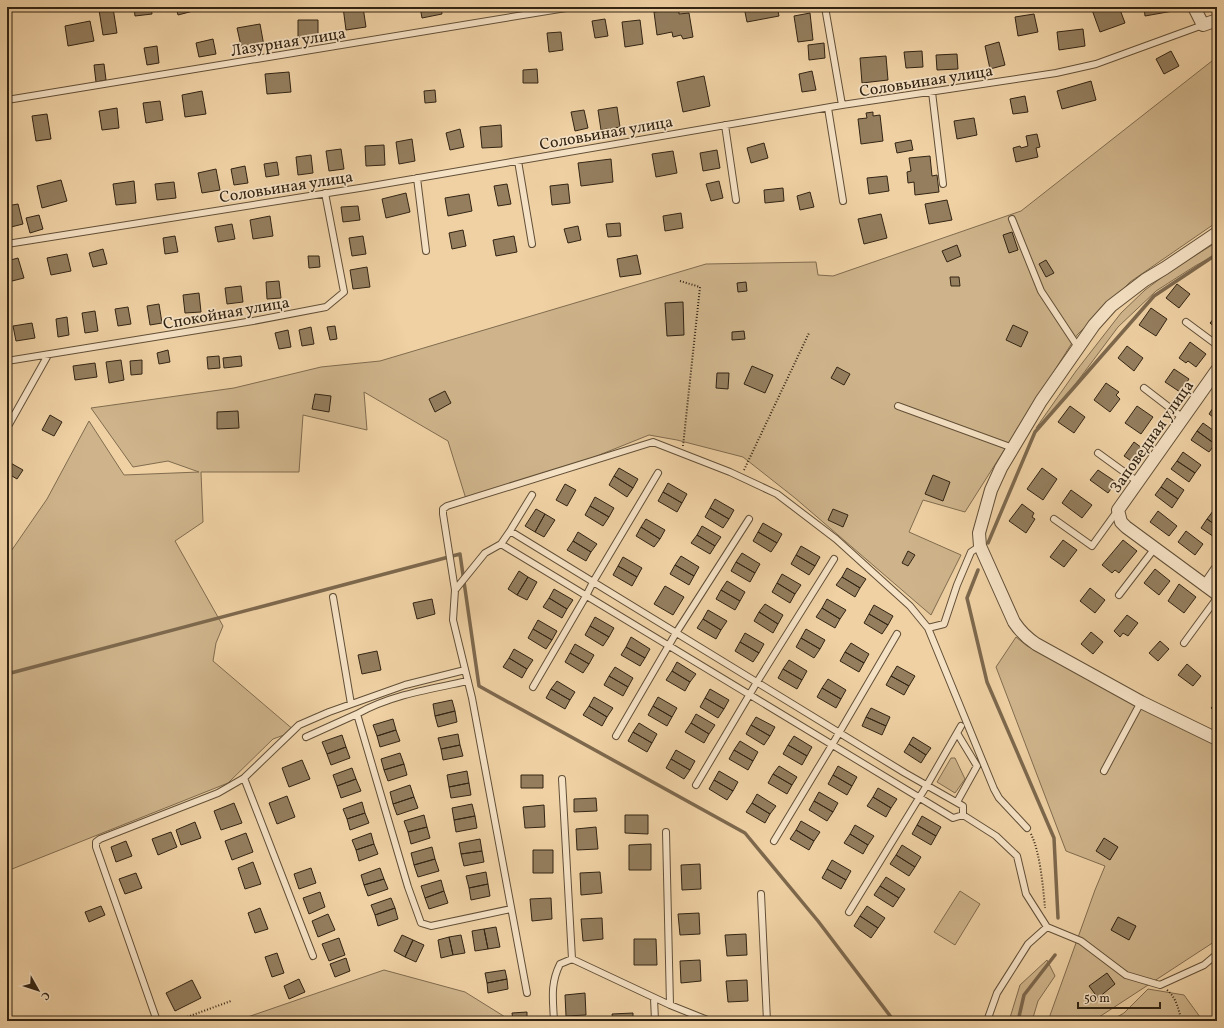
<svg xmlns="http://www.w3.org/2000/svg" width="1224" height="1028" viewBox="0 0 1224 1028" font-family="Vollkorn,serif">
  <rect width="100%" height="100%" fill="#efd1a4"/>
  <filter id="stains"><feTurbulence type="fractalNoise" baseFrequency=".005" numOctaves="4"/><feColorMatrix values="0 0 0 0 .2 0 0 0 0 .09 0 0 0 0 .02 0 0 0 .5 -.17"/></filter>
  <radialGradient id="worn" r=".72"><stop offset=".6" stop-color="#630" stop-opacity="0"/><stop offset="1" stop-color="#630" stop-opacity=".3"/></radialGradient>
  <path fill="#cfb48b" stroke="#806c4f" d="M1217,57V222L1130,282L1077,335L965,512L923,500L909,532L961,555L931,615L795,498L743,457L677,440L649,435L557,472L466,499L448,441L364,392L367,430L303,415L299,472H201L203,522L175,541L223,626L216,643L213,661L295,731L273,739L228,783L7,871V557L47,499L89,421L124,475L199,472L168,461L133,467L91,408L234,388L321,367L380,361L706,264L816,262L818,275L833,276L1021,211Z
    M1217,242V254L1195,266L1156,291L1118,327L1065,398L1036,428L1076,371L1121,313L1145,290L1173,269Z
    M1016,637L1027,646L1217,744V940L1093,1021H1048L1095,890L1105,866L1066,851L996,667Z
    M951,758H955L965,779L955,793L937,782Z
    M960,891L980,904L955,945L934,932Z
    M1047,960L1055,976L1038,1001L1032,1021H1009L1020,985Z
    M384,970L465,992L510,1020V1021H236Z
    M1148,989L1184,995L1203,1021H1110L1124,1013Z"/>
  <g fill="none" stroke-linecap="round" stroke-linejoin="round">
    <path stroke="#7d684d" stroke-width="3.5" d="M988,543L1035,432L1154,296L1217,254
      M978,570L967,598L987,682L1054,838L1058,918
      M7,674L460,554L479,686L745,833L818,921L894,1021
      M1018,1021L1024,995L1055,955"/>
  </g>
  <path fill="#947e5e" stroke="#322413" d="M134,7H151L152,14L135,16Z
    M176,7H196L197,10L178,15Z
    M343,7H363L366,27L346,30Z
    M420,7H441L442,14L422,18Z
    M744,7H777L779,16L747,22Z
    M1091,7H1119L1125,23L1100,32Z
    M1144,7H1172L1173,11L1145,16Z
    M113,8L117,33L103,35L99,10Z
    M679,9V14L689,13L693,37L683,39L681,35L673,37L672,32L657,35L654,12Z
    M810,13L813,40L798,42L794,16Z
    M1034,14L1038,32L1018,36L1015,17Z
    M605,19L608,36L595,38L592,21Z
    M298,20H318V37L298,38Z
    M640,20L643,44L625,47L622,22Z
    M90,21L94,41L68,46L65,26Z
    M260,24L264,46L242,50L237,28Z
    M1083,29L1085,46L1059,50L1057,32Z
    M561,32L563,50L549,52L547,33Z
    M213,39L216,54L199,57L196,43Z
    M999,42L1005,65L990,69L985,46Z
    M824,43L825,58L809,60L808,45Z
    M157,46L159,63L147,65L144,48Z
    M922,51L923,67L906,68L904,52Z
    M1171,51L1179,66L1164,74L1156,59Z
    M957,54L958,69L937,70L936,55Z
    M886,56L888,80L862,83L860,58Z
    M104,64L106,80L96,82L94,65Z
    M537,69L538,83H523V70Z
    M812,71L816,90L802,92L799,74Z
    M289,72L291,92L267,94L265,74Z
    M704,76L710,106L683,112L677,82Z
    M1091,81L1096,100L1062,109L1057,91Z
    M435,90L436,102L425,103L424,91Z
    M202,91L206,114L185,117L182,95Z
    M1025,96L1028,112L1013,114L1010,99Z
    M160,101L163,120L146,123L143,103Z
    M617,107L620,127L601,130L598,110Z
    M117,108L119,128L102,130L99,111Z
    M584,110L588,128L575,131L571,112Z
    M873,112V116L880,115L883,141L861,144L858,119L867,118L866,113Z
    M47,114L51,139L36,141L32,116Z
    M974,118L977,135L957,139L954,121Z
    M501,125L502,147L482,148L480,127Z
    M460,129L464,147L450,150L446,133Z
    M1037,134L1040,147L1036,148L1038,157L1016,162L1013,148L1020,146L1021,148L1028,146L1026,136Z
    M412,139L415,161L399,164L396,142Z
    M911,140L913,150L897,153L895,143Z
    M764,143L768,158L751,163L747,148Z
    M384,145L385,165L366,166L365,146Z
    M341,149L344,169L329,171L326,151Z
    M717,150L720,168L703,171L700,153Z
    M673,151L677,173L656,177L652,154Z
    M311,155L313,173L298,175L296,157Z
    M930,156L932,176L937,175L939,192L915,195L914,182L908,183L907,172L911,171L909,158Z
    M611,159L613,182L581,186L578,163Z
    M277,162L279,175L266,177L264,164Z
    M245,166L248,183L234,185L231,169Z
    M216,169L220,190L202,193L198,173Z
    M887,176L889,191L869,194L867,178Z
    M61,180L67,201L42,208L37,186Z
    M134,181L136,203L116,205L113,184Z
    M719,181L723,198L711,201L706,184Z
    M174,182L176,198L157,200L155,184Z
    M507,184L511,204L498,206L494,186Z
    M568,184L570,203L552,205L550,186Z
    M783,188L784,201L765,203L764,190Z
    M810,192L814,207L800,210L797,196Z
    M406,193L410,212L386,218L382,199Z
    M469,194L472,211L448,216L445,198Z
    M947,200L952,220L929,224L925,204Z
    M18,204L23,224L7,228V206Z
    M358,206L360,220L343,222L341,207Z
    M681,213L683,228L665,231L663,216Z
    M881,214L887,238L864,244L858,219Z
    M39,215L43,229L30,233L26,218Z
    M270,216L273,236L253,239L250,220Z
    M620,223L621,236L608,237L606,224Z
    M232,224L235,239L218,242L215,227Z
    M578,226L581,240L568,243L564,229Z
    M463,230L466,246L452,249L449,233Z
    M1012,232L1018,250L1009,253L1003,235Z
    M175,236L178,252L165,254L163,238Z
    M363,236L366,254L352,256L349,238Z
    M514,236L517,252L496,256L493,240Z
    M957,245L961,256L947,262L942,251Z
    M103,249L107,264L93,267L89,253Z
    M67,254L71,271L51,275L47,258Z
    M637,255L641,274L620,277L617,259Z
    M308,256H319L320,267L309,268Z
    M18,258L24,278L8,282L7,261Z
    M1046,260L1054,273L1046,277L1039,264Z
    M367,267L370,287L353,289L350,270Z
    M950,277H959L960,286H951Z
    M279,281L281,298L267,299L266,282Z
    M746,282L747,291L738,292L737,283Z
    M1177,284L1190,294L1179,308L1166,298Z
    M241,286L243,302L227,304L225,288Z
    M199,293L201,312L185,313L183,295Z
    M683,302L684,335L667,336L665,303Z
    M159,304L162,323L150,325L147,306Z
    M128,307L131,324L118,326L115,309Z
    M1151,308L1167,319L1156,336L1139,325Z
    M95,311L98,331L85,333L82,313Z
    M1217,315V329L1210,323Z
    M67,317L69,335L58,337L56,319Z
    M32,323L35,338L16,341L13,326Z
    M1013,325L1028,332L1021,347L1006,340Z
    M335,326L337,339L330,340L327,327Z
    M311,327L314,344L302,346L299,330Z
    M288,330L291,347L279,349L275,333Z
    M744,331L745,339L732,340V332Z
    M1190,342L1206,354L1196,367L1188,361L1186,363L1179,358Z
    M1127,346L1143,358L1134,371L1118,358Z
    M168,350L170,362L159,364L157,353Z
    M219,356L220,368L208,369L207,357Z
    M241,356L242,366L224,368L223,358Z
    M121,360L124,380L109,383L106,362Z
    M142,360V374L131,375L130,361Z
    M95,363L97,377L75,380L73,366Z
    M752,366L773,375L765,393L744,384Z
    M837,367L850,374L844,385L831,378Z
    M1174,369L1189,379L1180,392L1165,382Z
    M717,373H729L728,389L716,388Z
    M1106,383L1119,392L1116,395L1120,399L1110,412L1094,400Z
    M445,391L451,403L435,412L429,399Z
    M315,394L331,396L329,412L312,409Z
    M1215,405L1217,407V420L1209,414Z
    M1070,406L1085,417L1074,433L1058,422Z
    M1137,406L1153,417L1141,434L1125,423Z
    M238,411L239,428L217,429V412Z
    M50,415L62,422L54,436L42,430Z
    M1203,423L1217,433V440L1215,444L1197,431Z
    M1197,431L1215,444L1209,452L1191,440Z
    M1134,442L1146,451L1137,465L1124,456Z
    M1183,452L1201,465L1195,473L1177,461Z
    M7,461L23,470L17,479L7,473Z
    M1177,461L1195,473L1189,482L1171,469Z
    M619,468L638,479L633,488L614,476Z
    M1042,468L1057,479L1043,500L1027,489Z
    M1098,470L1116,482L1108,493L1090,480Z
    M933,475L950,482L943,501L925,494Z
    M614,476L633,488L627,497L609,485Z
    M1167,478L1184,490L1178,499L1161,487Z
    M668,483L687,494L682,503L663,492Z
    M565,484L576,490L567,506L556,500Z
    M1161,487L1178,499L1172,508L1155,495Z
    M1071,490L1092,505L1082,518L1062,503Z
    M663,492L682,503L677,512L658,501Z
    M595,497L614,508L609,517L590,506Z
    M715,499L734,510L729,519L710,508Z
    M1022,504L1034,513L1032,517L1035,519L1026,533L1009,521Z
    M590,506L609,517L603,526L585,515Z
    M710,508L729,519L723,528L705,517Z
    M536,509L545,514L535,532L525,526Z
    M833,509L848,515L843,527L828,520Z
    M1158,511L1177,526L1169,536L1150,522Z
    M1213,511L1217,513V526L1207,519Z
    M545,514L555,520L544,537L535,532Z
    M646,519L665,530L660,539L641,527Z
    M1207,519L1217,526V539L1201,528Z
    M763,523L782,534L777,543L758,532Z
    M702,526L721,537L715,546L697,535Z
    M641,527L660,539L654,547L636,536Z
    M1186,531L1203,544L1195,555L1178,542Z
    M578,532L597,544L591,552L573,541Z
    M758,532L777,543L771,552L753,541Z
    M697,535L715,546L710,554L691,543Z
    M1063,540L1077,550L1064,567L1050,557Z
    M1123,540L1137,551L1119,573L1115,570L1112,573L1102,565Z
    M573,541L591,552L586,561L567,550Z
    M801,546L820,557L815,566L796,555Z
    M908,551L915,555L908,566L902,563Z
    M742,553L760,564L755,573L736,562Z
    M796,555L815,566L809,575L791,564Z
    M681,556L699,567L694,576L675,565Z
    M623,557L642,568L637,577L618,566Z
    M736,562L755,573L750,582L731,571Z
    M675,565L694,576L689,585L670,574Z
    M618,566L637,577L632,586L613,575Z
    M847,568L866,579L860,588L842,577Z
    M1155,569L1170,581L1159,595L1144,583Z
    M519,571L528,577L517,595L508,589Z
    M782,574L801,585L795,594L777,583Z
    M528,577L537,582L527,600L517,595Z
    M842,577L860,588L855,597L836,585Z
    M727,581L745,592L740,601L721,590Z
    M777,583L795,594L790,603L772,592Z
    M1179,584L1196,597L1184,613L1168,601Z
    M665,586L684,597L673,615L654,604Z
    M1090,588L1105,600L1095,613L1080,601Z
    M554,589L573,600L567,609L549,598Z
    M721,590L740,601L735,610L716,599Z
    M549,598L567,609L562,618L543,607Z
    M432,599L435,614L417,619L413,603Z
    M827,599L846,610L840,619L822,608Z
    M765,604L783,615L778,624L759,612Z
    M874,605L893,616L888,625L869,614Z
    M822,608L840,619L835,628L816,617Z
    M708,610L727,621L721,630L703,619Z
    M759,612L778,624L773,633L754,621Z
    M869,614L888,625L882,634L864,623Z
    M1127,615L1138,623L1128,636L1123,633L1120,637L1114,631Z
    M595,617L614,628L609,637L590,626Z
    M703,619L721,630L716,639L697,628Z
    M538,620L557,631L552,640L533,629Z
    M590,626L609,637L603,646L585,635Z
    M533,629L552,640L546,649L528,638Z
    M806,629L825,640L820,649L801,638Z
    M1091,632L1103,642L1093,654L1081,644Z
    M745,633L764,644L759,653L740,642Z
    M631,637L650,649L645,658L626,647Z
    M801,638L820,649L814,658L796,647Z
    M1160,641L1169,649L1158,661L1149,653Z
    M740,642L759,653L753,662L735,651Z
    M851,643L869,654L864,663L845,652Z
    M575,644L594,655L589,664L570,653Z
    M626,647L645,658L640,666L621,655Z
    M514,649L533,660L527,669L509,658Z
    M377,651L381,670L362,674L358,655Z
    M845,652L864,663L859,672L840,661Z
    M570,653L589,664L583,673L565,662Z
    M509,658L527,669L522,678L503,667Z
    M789,660L807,671L802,680L783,669Z
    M677,662L696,674L690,682L672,671Z
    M1187,664L1201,676L1193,686L1178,675Z
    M897,666L915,676L909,686L891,676Z
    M615,667L633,678L628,687L609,676Z
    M783,669L802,680L797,689L778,678Z
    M672,671L690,682L685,691L666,680Z
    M609,676L628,687L623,696L604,685Z
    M891,676L909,686L904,695L886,685Z
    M828,679L846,690L841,699L822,688Z
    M557,681L575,692L570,700L551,689Z
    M822,688L841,699L836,708L817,697Z
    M551,689L570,700L565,709L546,698Z
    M710,689L729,700L724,709L705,698Z
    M594,697L613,708L607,717L589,706Z
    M658,697L677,708L672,717L653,706Z
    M705,698L724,709L718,718L700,707Z
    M452,700L455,711L435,716L433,704Z
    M1217,701V713L1211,708Z
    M589,706L607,717L602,726L583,715Z
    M653,706L672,717L667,726L648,715Z
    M871,708L890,717L886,726L866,717Z
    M455,711L457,722L438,727L435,716Z
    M696,714L715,725L709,734L691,723Z
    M756,717L775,727L770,736L751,725Z
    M866,717L886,726L882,735L862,726Z
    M393,719L396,730L377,736L373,725Z
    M639,723L657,734L652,743L633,732Z
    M691,723L709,734L704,743L685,732Z
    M751,725L770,736L764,745L746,734Z
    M396,730L400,741L380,747L377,736Z
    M633,732L652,743L647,752L628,741Z
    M458,734L460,745L441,749L438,738Z
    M342,735L346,747L327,754L322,742Z
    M794,736L812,747L807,756L788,745Z
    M913,737L931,748L926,755L909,744Z
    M740,741L758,752L753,761L734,750Z
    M909,744L926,755L921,763L904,752Z
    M460,745L463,756L443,760L441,749Z
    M788,745L807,756L802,765L783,754Z
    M346,747L350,758L331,765L327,754Z
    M676,750L695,761L690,770L671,759Z
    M734,750L753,761L748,770L729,759Z
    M400,753L404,764L384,770L381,759Z
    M671,759L690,770L684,779L666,768Z
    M302,760L310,779L289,787L282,768Z
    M404,764L407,775L388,781L384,770Z
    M779,766L797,777L792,785L773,774Z
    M838,766L857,777L852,786L833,775Z
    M352,768L356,779L337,786L333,775Z
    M467,771L469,783L449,787L447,775Z
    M719,771L738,782L733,791L714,780Z
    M773,774L792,785L787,794L768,783Z
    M521,775H543V788H521Z
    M833,775L852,786L847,795L828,784Z
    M356,779L361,791L341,798L337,786Z
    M714,780L733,791L727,800L709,789Z
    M469,783L471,795L451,798L449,787Z
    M410,785L414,797L393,804L390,792Z
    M878,788L897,799L891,808L873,797Z
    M819,792L838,803L833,812L814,801Z
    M757,794L776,806L770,814L752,803Z
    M287,796L295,817L277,824L269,803Z
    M414,797L418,808L397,815L393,804Z
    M873,797L891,808L886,817L867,806Z
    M596,798L597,811L574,812V799Z
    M814,801L833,812L827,821L809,810Z
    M362,802L365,813L347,819L343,809Z
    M234,803L242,823L221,830L214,811Z
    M752,803L770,814L765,823L746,812Z
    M472,804L475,816L454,820L452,808Z
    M544,805L545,827L525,828L523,807Z
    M365,813L369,823L350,830L347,819Z
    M424,815L427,827L408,832L404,821Z
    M625,815H648V834L625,833Z
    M475,816L477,828L456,832L454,820Z
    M922,816L941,827L936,836L917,825Z
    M801,821L820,832L814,841L796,830Z
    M195,822L201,838L181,845L176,830Z
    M855,825L874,836L868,845L850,834Z
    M917,825L936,836L931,845L912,834Z
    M427,827L430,838L411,844L408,832Z
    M596,827L598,849L577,850L576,829Z
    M796,830L814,841L809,850L790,839Z
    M171,832L177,847L158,855L152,839Z
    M246,833L253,852L232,860L225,841Z
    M371,833L374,844L356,850L352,840Z
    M850,834L868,845L863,854L844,843Z
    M1104,838L1118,847L1110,860L1096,851Z
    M480,839L482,851L461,854L459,843Z
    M126,841L132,856L116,862L111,847Z
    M374,844L378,854L359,861L356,850Z
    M651,844V870H629V845Z
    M902,845L921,857L915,867L896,855Z
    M432,847L435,859L414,865L411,853Z
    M533,850H553V873H533Z
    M482,851L484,862L464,866L461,854Z
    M896,855L915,867L909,876L890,864Z
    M435,859L439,871L418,877L414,865Z
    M832,860L851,871L846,880L827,869Z
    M253,862L261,884L245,889L238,868Z
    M700,864L701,889L682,890L681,865Z
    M311,868L316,883L299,889L294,874Z
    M380,868L384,879L364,885L361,875Z
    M827,869L846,880L841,889L822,878Z
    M486,872L488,884L469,888L466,876Z
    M600,872L602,893L581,895L580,873Z
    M136,873L142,888L125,894L119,879Z
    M886,877L905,889L899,898L880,886Z
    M384,879L388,889L368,896L364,885Z
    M441,880L444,891L425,898L421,886Z
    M488,884L490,896L471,900L469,888Z
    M880,886L899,898L893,907L874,895Z
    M444,891L448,903L429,909L425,898Z
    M320,892L325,907L309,914L303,898Z
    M391,898L395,908L375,915L371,905Z
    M551,898L552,919L532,921L530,899Z
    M101,906L105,915L89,922L85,912Z
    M867,906L885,918L878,928L860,916Z
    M260,908L268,929L255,933L248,913Z
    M395,908L398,919L378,926L375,915Z
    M699,913L700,934L680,935L678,914Z
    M328,914L335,930L318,937L312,921Z
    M860,916L878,928L871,938L854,926Z
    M1118,917L1136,926L1129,940L1111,930Z
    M602,918L603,939L583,941L581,919Z
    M496,927L500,947L488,949L484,929Z
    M484,929L488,949L475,951L472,931Z
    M746,934L747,955L727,956L725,935Z
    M402,935L413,940L405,957L394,951Z
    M461,935L465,953L453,955L449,937Z
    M449,937L453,955L441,958L438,940Z
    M339,938L345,955L329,961L322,944Z
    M634,939H656L657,965H634Z
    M413,940L424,945L416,962L405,957Z
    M277,953L284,973L272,977L265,957Z
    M346,958L350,971L335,977L330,964Z
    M700,960L701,981L681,983L680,961Z
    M505,970L507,979L487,983L485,973Z
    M1107,973L1115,984L1098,998L1089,986Z
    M299,979L305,992L289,999L284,986Z
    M507,979L508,989L488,993L487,983Z
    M192,980L201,998L175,1011L166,993Z
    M747,980L748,1001L728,1002L726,981Z
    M585,993L586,1015L566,1016L565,995Z
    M527,1012V1021H513L512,1013Z
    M633,1013V1021H613L612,1014Z"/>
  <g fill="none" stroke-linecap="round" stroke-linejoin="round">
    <defs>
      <path id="service" d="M825,7L842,105
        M932,92L943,184
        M7,100L572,7
        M828,108L843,201
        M725,125L736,200
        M518,161L532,244
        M417,178L426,251
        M1012,219L1041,291L1078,347
        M7,244L366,187L842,105L1056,73L1096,64L1203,25
        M1186,322L1217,345
        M7,361L253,321L326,307L344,292L325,193
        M1144,388L1183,418
        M898,406L1013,448
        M7,428L48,355
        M1098,453L1138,482
        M1054,519L1092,546L1118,510
        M510,531L532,495
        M501,544L485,553L455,590L453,620L472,698L527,993
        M455,590L443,514V509L447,506L653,442L730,472L777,494L836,539L910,606L928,628L944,624L957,585L971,552L980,546
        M1119,595L1155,548
        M333,597L351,704
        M928,628L994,789L999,798L1027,828
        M1184,643L1217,598
        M468,681C430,689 391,695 357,714L408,887L421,923L431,926L511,909
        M533,687L586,596L593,582L658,473
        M957,733L977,766L957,802
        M616,736L676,633L749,519
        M306,737L357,714
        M1104,771L1141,702
        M244,778L313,956
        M562,779L572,959L670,1005L666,832
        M696,785L757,682L834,559
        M963,815L953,818L501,544L510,531L905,773L963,806V815L996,836L1017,856L1026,894L1047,927L1081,941L1126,975L1160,985L1204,965L1217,954
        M774,841L832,745L897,634
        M761,894L767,1021
        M849,912L927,785L961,726
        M654,998L655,1021
        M670,1005L710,1021
        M157,1021L96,847V842L100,839L218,793L244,778L299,725L329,712L405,685L465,670
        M554,1021C553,1000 550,984 560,964L572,959
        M987,1021L997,993L1028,944L1047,927"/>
      <path id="minor" d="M1194,7L1203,25L1217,20
        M1217,233L1165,268L1145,280L1111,306L1094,325L1041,401L1001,468L991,490L979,533L980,546L1014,622C1020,631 1027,638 1036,644L1141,702L1217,739
        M1217,370L1118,510L1121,522L1126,527L1217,594
        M1206,586L1217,570"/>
    </defs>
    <use href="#service" stroke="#614f37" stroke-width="8"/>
    <use href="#minor" stroke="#614f37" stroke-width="14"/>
    <path stroke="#322413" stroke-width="2" stroke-dasharray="1 2" stroke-linecap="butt" d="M680,281L700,287L683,446
      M744,470L809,333
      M1031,834C1040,852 1043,886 1045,908
      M1167,990C1177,998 1178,1010 1182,1021
      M176,1021L231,1001"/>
    <use href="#service" stroke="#f5e1c4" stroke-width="6"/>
    <use href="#minor" stroke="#f5e1c4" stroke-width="12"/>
  </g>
  <g text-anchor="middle" stroke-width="3.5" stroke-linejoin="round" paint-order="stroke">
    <g font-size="16" fill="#322413" stroke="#f5e1c4">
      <text transform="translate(288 41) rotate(-9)" y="6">Лазурная улица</text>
      <text transform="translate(926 80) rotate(-9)" y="6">Соловьиная улица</text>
      <text transform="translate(606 132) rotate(-10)" y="6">Соловьиная улица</text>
      <text transform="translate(286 186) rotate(-9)" y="6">Соловьиная улица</text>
      <text transform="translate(226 312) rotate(-10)" y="6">Спокойная улица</text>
      <text transform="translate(1151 436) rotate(-55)" y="6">Заповедная улица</text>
    </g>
  </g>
  <rect width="1224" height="1028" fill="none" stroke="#efd1a4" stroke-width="24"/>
  <rect x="8" y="8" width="1208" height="1012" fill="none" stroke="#322413" stroke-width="2"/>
  <rect x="12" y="12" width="1200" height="1004" fill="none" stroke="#322413"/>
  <g transform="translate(38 990) rotate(129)" stroke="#f5e1c4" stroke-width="3" paint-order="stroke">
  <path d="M0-3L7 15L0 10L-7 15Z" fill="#322413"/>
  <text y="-6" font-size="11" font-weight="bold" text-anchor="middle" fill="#322413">С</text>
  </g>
  <path d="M1078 1002v6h82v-6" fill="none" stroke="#322413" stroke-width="2"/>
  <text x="1084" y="1002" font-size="12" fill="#322413" stroke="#f5e1c4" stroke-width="3" paint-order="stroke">50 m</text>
  <rect width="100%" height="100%" filter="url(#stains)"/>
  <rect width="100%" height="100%" fill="url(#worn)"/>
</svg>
